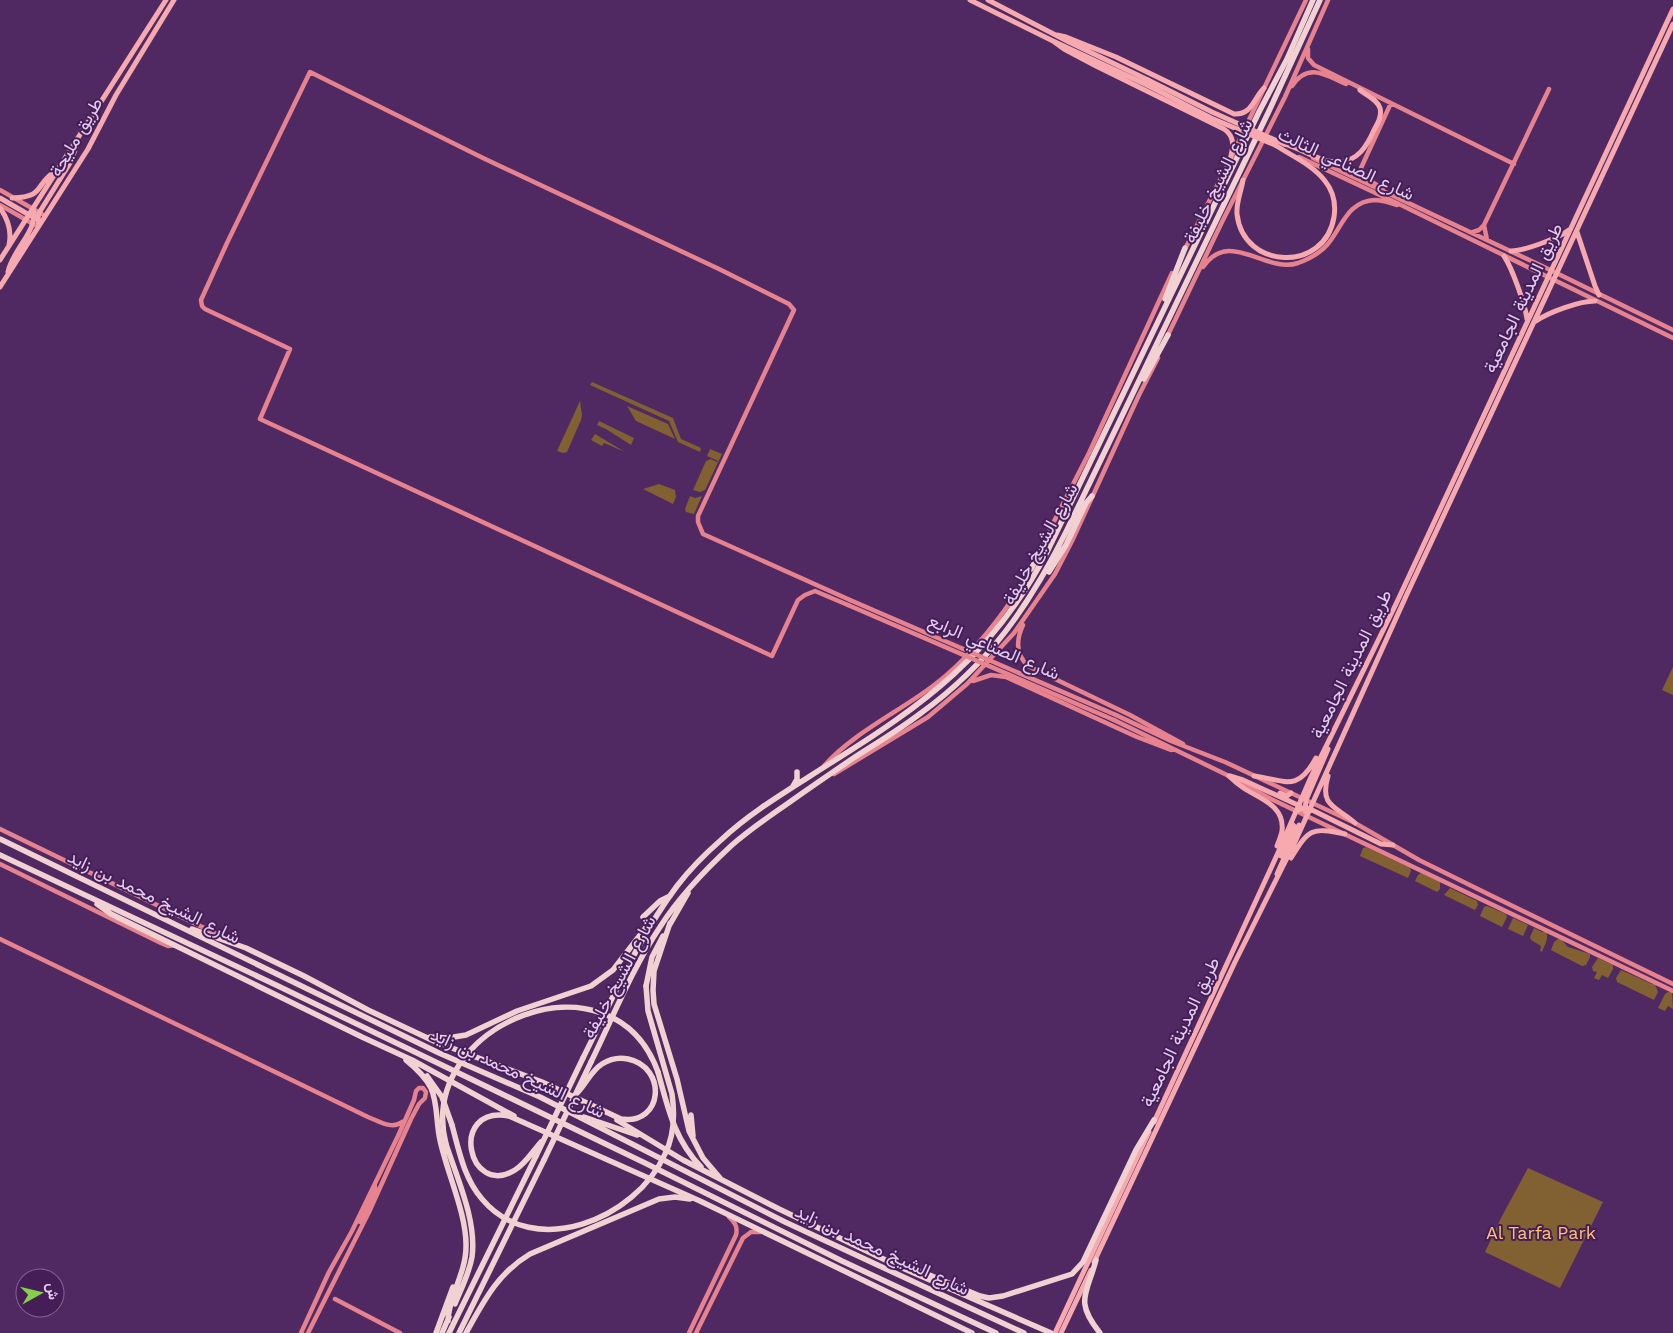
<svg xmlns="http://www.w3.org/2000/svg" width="1673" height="1333" viewBox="0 0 1673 1333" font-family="'Work Sans',Vazirmatn,sans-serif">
  <rect width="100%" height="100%" fill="#502963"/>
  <path fill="#816031" d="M592,382L673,418L681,439L701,448L700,452L678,442L669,421L590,385Z
    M580,401L582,415L581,420L567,452L563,453L557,451Z
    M627,406L668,424L675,439L636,421Z
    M599,421L634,438L631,445L606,429L597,425Z
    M595,434L625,452L604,443L602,446L591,440Z
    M710,449L722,454L705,490L700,492L693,490L706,461L711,459L717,462L718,461L707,456Z
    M659,484L675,490L676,497L673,504L643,489Z
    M690,496L695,498L702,496L694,514L686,512L685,509Z
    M1673,667V695L1662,690Z
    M1366,847L1410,868L1411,871L1408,878L1360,856L1363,848Z
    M1421,873L1434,879H1437L1440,882V889L1437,892L1415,881L1418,875Z
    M1450,888L1477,901L1478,905L1475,910L1444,895Z
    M1487,906L1506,914L1507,917L1502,927L1480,916L1484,907Z
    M1513,918L1528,925L1523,936L1508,929Z
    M1534,928L1542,932L1546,931C1549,939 1545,944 1542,952L1540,951L1541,946L1531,940L1530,937Z
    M1558,939H1561L1568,947L1590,954V957L1586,965L1582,966L1551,950L1554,942Z
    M1598,958L1613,965V969L1608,978L1602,975L1599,980L1594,978L1597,972L1593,971L1592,967Z
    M1621,970L1652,984H1655L1658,992L1654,1000L1617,982L1616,978Z
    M1668,992H1672L1673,1009L1668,1006L1665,1011L1658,1008L1665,994Z
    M1528,1168L1603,1202L1560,1288L1485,1252L1502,1216Z"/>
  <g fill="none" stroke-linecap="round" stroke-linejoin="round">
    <path stroke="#e7838e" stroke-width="4.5" d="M1308,49V58L1314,65L1514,164
      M1292,86C1308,62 1326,75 1346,84
      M1299,157L1401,205L1673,338
      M1313,158L1542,266L1673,330
      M1383,189L1364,177L1361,168L1391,103
      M0,190L42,214
      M0,205L35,225
      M1484,225L1487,240
      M1473,232L1479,230L1484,225L1549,89
      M1184,251L1230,160L1306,0
      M1203,267C1230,228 1265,274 1298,263C1309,259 1319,254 1327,245C1342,228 1347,201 1375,200C1383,200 1389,203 1397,205
      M1167,337L1221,224L1285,97L1328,0
      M1046,537L1089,453L1172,273
      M848,605L815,591L805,595L798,600L772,656L260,419L290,349L205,309L202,306L201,300L227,243L310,72L483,158L719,269L789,304L794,310L698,516V522L703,534L850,600
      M1023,625C1016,640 1016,655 1028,666L1130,715L1183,744
      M973,681L991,675L1006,677L1137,737L1171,750
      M1116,715L1171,741L1225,762L1355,823L1419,860L1488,894L1673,984
      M1114,720L1229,776L1271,799L1673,991
      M824,766C850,736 894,714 926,691C967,663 1009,610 1032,566
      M834,774L928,717L967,684L1014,633L1055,574L1072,541L1139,395L1158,358
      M0,829L229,940
      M0,864L161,943L168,946L175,945
      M0,939L368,1117C379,1121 392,1130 402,1122
      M360,1222L375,1190V1186
      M335,1299L400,1333
      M301,1333L329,1272L352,1231L398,1136L414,1100L416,1091L419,1088H423L426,1092L425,1098L419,1104L411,1119L369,1212L308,1333
      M689,1333L736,1235C738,1227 735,1222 729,1217
      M696,1333L743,1238L751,1232H761"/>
    <path stroke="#f6a9af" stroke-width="5" d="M970,0L1053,41L1147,85
      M988,0L1069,42L1148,80
      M1057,35L1066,37L1116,57L1234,114C1252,115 1253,99 1264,88
      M1053,41L1064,49L1096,66L1224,129C1236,137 1233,148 1230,160
      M1284,144C1302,148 1320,163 1339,162C1358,161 1367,146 1374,130C1378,123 1382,116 1380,108C1377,99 1367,96 1360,90
      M1243,180C1241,192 1236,203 1237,214C1243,270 1325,273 1334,217C1336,204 1333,191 1325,181C1313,165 1292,156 1275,145
      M0,198L31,216
      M12,198C45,197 34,186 54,172
      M0,208C8,219 12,231 9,245
      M39,226L38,218L39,213L70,163L78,142
      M1577,232L1595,286L1599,295
      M1511,251C1524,251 1559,238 1569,230
      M1504,256C1512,268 1525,304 1527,319
      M0,260L166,0
      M8,272C12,250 39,230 33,209
      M0,287L88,149L116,95L174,0
      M1536,321C1549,312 1580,301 1595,301
      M1229,776C1234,781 1239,785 1245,789C1261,799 1285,806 1282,831C1281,836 1279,841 1277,846
      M1230,776L1243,780L1300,806
      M1254,776C1285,780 1297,793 1316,758
      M1328,776C1319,807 1336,806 1355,823
      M1280,793L1287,796L1291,793
      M1296,811L1305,808L1310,809L1381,844L1393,845
      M1305,811L1306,800L1328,749
      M1281,856L1294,826L1291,823
      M1291,858C1309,829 1311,827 1345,834
      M1277,874L1299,825
      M1154,1122L1277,855L1311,777L1396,604L1673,9
      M1094,1262L1235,962L1295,842L1407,594L1673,24
      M1055,1333L1149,1132
      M1061,1333L1091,1270"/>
    <path stroke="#f2d1d3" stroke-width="5.5" d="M1165,299L1185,248
      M1144,379L1168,335
      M1031,569L1054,528
      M1049,572L1066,545L1086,503L1092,496
      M793,786L797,779V772
      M0,839L439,1053L540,1097L785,1222L1024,1333
      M0,855L276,985L645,1163L842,1261L996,1333
      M97,904L111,914L362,1037L412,1060L514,1116
      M643,917L660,901L670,896
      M670,923L654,971L653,990L654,1004L677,1079L689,1131L703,1158L720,1178
      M669,926L688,893
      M192,929L246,948L304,976L368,1010L436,1042L542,1082L621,1119C664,1125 667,1067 628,1059C619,1057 610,1059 602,1064C591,1071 586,1084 577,1093
      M646,986L652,957L663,936
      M430,1037L448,1038L466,1035L517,1011L591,986L613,970L651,921
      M583,1058C612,1000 638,938 677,886C690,869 705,854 721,840C753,810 792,788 829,764C924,705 994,654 1047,552L1259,112L1287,59L1313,0
      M406,1060C416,1068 425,1076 431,1088C438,1104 436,1123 440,1140C447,1173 467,1215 466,1247C466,1273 448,1298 448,1321
      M591,1062C613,1017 632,969 660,927C679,897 706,869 732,845C749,830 768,817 787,804C808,789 830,774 852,759C875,744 899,730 921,713C989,664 1029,606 1066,532L1269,111L1320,0
      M658,1072C668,1108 674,1139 701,1167
      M427,1076L442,1097L452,1125
      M691,1115L693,1136
      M584,1117L637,1135
      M617,1120L683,1160L779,1209L898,1266L1051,1333
      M541,1142C533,1151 525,1164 515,1170C468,1199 448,1105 509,1116L700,1201L972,1333
      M446,1144C457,1178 477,1221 472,1257C469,1274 461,1289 455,1304
      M1096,1260C1087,1294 1074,1301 1100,1333
      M910,1267L980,1296L989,1298L1003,1296L1072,1274L1083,1262L1136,1150L1154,1120
      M436,1333L453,1287
      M442,1333L449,1317
      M449,1333L536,1156
      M459,1333L544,1160
      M466,1333C484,1301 497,1274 530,1254L659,1199L675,1197L690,1199"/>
    <path stroke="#e7838e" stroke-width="4.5" d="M850,600L1116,715
      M848,605L1114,720"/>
    <path stroke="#f6a9af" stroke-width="5" d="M1148,80L1212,112L1284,144
      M1147,85L1211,118L1275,145"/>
    <path stroke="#f2d1d3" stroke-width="5.5" d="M452,1125C459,1151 464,1178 482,1199C534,1261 636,1219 665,1154C674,1136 675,1115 672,1094L648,1011L646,986
      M446,1144C415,1024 612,945 658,1072
      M536,1156L583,1058
      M544,1160L591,1062"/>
  </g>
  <g text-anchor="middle" stroke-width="4" stroke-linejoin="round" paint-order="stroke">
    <g font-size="18" fill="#e3ccef" stroke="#451e58">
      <text transform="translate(76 137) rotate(-60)" y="6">طريق مليحة</text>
      <text transform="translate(1346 164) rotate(25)" y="6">شارع الصناعي الثالث</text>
      <text transform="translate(1218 181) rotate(-64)" y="6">شارع الشيخ خليفة</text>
      <text transform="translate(1523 298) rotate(-65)" y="6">طريق المدينة الجامعية</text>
      <text transform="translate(1040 544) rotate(-61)" y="6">شارع الشيخ خليفة</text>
      <text transform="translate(994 647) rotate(23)" y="6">شارع الصناعي الرابع</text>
      <text transform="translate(1351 664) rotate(-64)" y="6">طريق المدينة الجامعية</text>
      <text transform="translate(154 897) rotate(26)" y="6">شارع الشيخ محمد بن زايد</text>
      <text transform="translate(619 977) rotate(-62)" y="6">شارع الشيخ خليفة</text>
      <text transform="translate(1180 1032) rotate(-65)" y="6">طريق المدينة الجامعية</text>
      <text transform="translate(518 1073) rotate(25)" y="6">شارع الشيخ محمد بن زايد</text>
      <text transform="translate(882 1250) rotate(25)" y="6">شارع الشيخ محمد بن زايد</text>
    </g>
    <g font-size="18" fill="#fdc270" stroke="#451e58">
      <text x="1541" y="1239">Al Tarfa Park</text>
    </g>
  </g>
  <g transform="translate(40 1293) rotate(82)"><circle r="24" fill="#451e58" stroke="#846494"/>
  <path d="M0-4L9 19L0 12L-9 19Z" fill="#86cf4b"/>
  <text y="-8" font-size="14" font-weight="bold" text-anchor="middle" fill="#e3ccef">ش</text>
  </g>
</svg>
